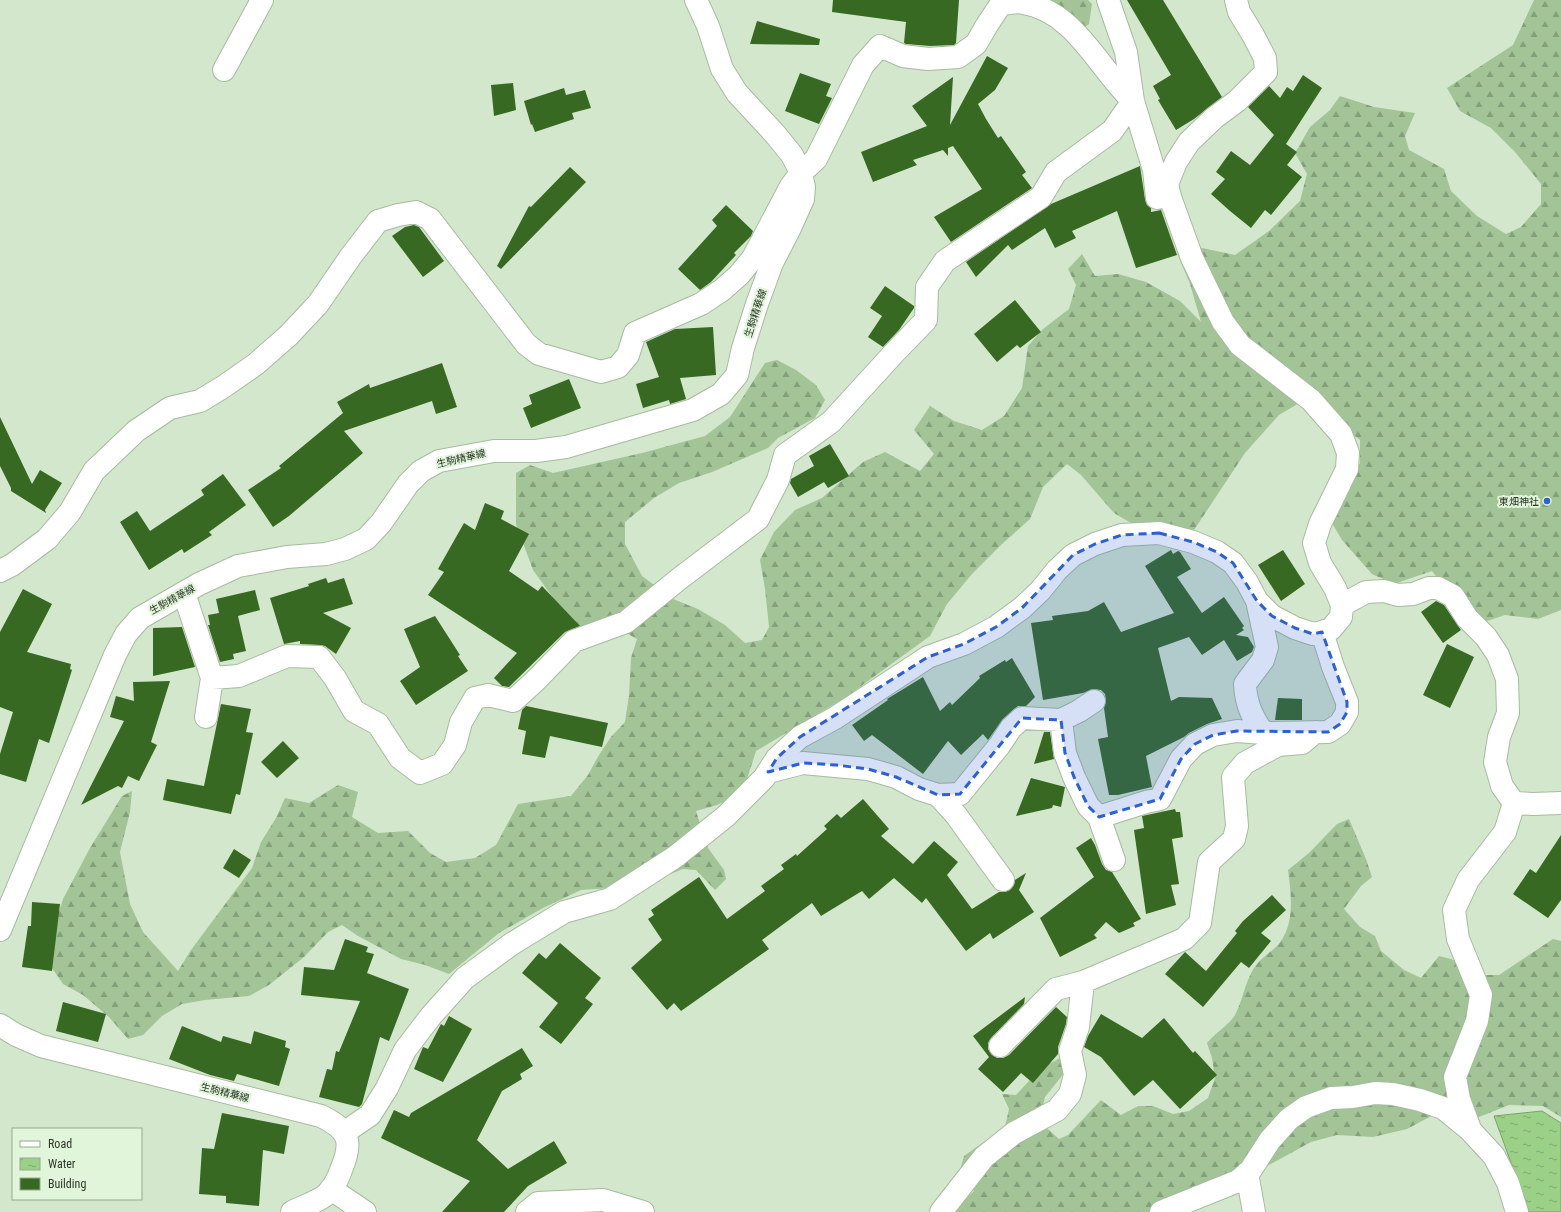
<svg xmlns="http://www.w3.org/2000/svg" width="1561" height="1212" viewBox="0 0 1561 1212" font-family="'Roboto Condensed','Noto Sans JP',sans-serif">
  <defs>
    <pattern id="forest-firs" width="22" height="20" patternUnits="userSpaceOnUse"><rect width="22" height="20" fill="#a2c496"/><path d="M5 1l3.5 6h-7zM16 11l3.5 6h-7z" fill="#84a07b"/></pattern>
    <pattern id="water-ripples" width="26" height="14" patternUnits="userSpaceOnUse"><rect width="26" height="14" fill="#9ad187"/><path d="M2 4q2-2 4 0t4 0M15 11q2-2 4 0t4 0" fill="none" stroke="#7eaa6f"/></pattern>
  </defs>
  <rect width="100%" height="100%" fill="#d3e7cc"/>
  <path fill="url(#forest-firs)" d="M1038,0H1088L1092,4L1089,24L1082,29Z
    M1534,0H1561V610L1538,619L1505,615L1487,621L1468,619L1432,571L1394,584L1372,574L1342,540L1332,523L1347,487L1360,463V440L1328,415L1301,402L1279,415L1245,453L1194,530L1131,523L1114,513L1081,475L1067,464L1043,487L1030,519L1001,545L972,574L947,604L930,636L846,697L756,751L747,779L734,797L717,805L696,811L708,848L724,870L726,879L715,890L696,870L683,869L640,886L581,890L543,908L499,933L449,974L425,965L401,959L358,936L342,925L328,932L304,957L269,985L249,996L205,1000L182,1004L162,1016L143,1035L128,1039L109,1017L83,995L63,984L52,968L54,953L55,924L63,899L90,848L122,796L132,791L130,812L120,852L130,904L143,932L178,971L191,950L252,868L261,842L276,818L285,798L309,803L338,785L358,792L352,817L378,833L408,831L430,853L446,862L475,858L496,845L518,804L571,796L588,775L599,755L611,737L625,722L629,695L631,658L637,639L614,626L587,634L556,602L533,570L516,524V473L530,465L553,473L642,453L705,436L730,417L765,363L777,360L796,370L816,385L825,400L815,418L778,438L768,448L712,472L679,483L654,498L625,522V544L642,576L673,599L698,609L725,625L745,643L762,640L769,627L765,589L760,560L774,532L795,510L822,498L863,462L885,452L920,471L934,454L914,430L930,406L954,421L982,430L1004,416L1022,388L1028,346L1043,329L1069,309L1076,285L1068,269L1082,254L1095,276L1118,274L1146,282L1180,301L1201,322L1190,284L1177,253L1193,246L1235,255L1269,231L1300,201L1307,174L1295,153L1310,127L1330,110L1340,96L1374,107L1415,113L1405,136L1409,150L1444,169L1451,191L1477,216L1506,234L1521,227L1541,204V184L1515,152L1491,128L1460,111L1447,88L1513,45Z
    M1349,819L1366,859L1372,877L1361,886L1344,909L1360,927L1375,936L1381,951L1404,970L1421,978L1439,956L1451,959L1481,975H1499L1553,939L1561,941V1117L1543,1106L1509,1105L1459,1125L1437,1113L1407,1129L1373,1137L1337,1135L1311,1142L1225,1189L1178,1212H952L974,1191L959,1174L964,1156L1005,1127L1009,1109L1002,1094L1016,1095L1040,1069L1067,1054L1069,1067L1045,1097L1039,1121L1059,1139L1068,1135L1101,1100L1121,1115L1138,1106H1153L1173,1114L1189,1111L1208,1098L1215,1078L1212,1058L1207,1043C1215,1033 1230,1024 1235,1015C1244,998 1245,979 1257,964C1263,956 1275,950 1281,941C1295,921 1291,892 1288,870L1309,853L1337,824Z"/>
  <path fill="url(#water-ripples)" stroke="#79a26b" d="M1542,1111L1561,1123V1212H1529L1494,1116Z"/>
  <path fill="#376922" d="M833,0H959L956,43L954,45L930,46L906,44L904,43L906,22L832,12Z
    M1127,0H1163L1222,97L1194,119L1176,130L1158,100L1160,99L1153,86L1171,75Z
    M757,21L820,39L819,45L750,44Z
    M987,56L1008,68L995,90L978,104L986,119L998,138L1001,136L1026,172L1022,175L1032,188L951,242L934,217L982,189L953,146L948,148V156L943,150L913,160L917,165L873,182L861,152L927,126L912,106L953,77L950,125Z
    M800,73L831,84L826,96L832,98L819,124L785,111Z
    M1303,75L1322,88L1286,144L1297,152L1287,165L1302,177L1271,215L1265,210L1251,228L1230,211L1211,194L1225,179L1216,172L1231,151L1250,165L1274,135L1248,107L1269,86L1280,98L1287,87L1293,91Z
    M513,83L516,110L494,116L491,85Z
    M564,88L566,95L585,90L591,108L572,113L574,119L535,132L532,124L531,125L524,101Z
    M1140,166L1145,199L1147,205L1151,208V212L1161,210L1177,255L1136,268L1117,211L1072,231L1076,238L1055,248L1045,228L1012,250L1008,245L976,277L966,262L1051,204Z
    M570,167L586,182L501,269L497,266L529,206L531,207Z
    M726,205L753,231L751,236L734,253L736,255L711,282L700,290L678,269L717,226L712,220Z
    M414,225L419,227L444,261L423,277L392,236L405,227Z
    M885,286L914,306V308L899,330L883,347L868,337L882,316L870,308Z
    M1015,300L1041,332L1020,348L1017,345L997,362L974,334Z
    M713,327L716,375L680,378L686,399L670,404L669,400L643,408L636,384L659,377L646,342L675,329Z
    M442,363L457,407L436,414L432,401L344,431L363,453L289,516L273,527L248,490L281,468L279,466L343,413L337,402L369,384L370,388Z
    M569,379L581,408L531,428L523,408L532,404L529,395Z
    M0,417L32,484L40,470L62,483L45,510L46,513L11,491V488L0,466Z
    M830,444L849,476L828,488L824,482L798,497L790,483L791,479L814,466L809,456Z
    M223,474L246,505L209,532L212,535L184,553L182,549L149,570L120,522L137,511L150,531L204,495L201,490Z
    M485,503L504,511L501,519L529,534L509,571L538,591L542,586L580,626L565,632L509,687L502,686L494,678L517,653L428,595L444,572L438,569L464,523L475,530Z
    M1171,550L1173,554L1178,551L1180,552L1191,569L1177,577L1202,613L1224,597L1244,626L1242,628L1244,630L1236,635L1248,637L1254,647L1252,652L1237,661L1224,640L1202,655L1189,637L1158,648L1171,701L1179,697L1212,698L1222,719L1207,724L1189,733L1184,737L1146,756L1152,787L1118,795H1109L1098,739L1108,737L1104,708L1106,701L1105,694L1101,690L1093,689L1083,693L1043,700L1031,623L1053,620L1052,616L1088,611L1104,602L1121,632L1174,613L1145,566Z
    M1283,550L1305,584L1281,601L1258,565Z
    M326,578L328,583L344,578L353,604L323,613L351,628L336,654L325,646L320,645L300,644V641L284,644L270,598L309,586L308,584Z
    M23,589L52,604L27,652L71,664L70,669L72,670L49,743L39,739L26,782L0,774V754L13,712L0,707V632Z
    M255,590L260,610L238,616L246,651L233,654L234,659L220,662L208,625H210L208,615L219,613L216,599Z
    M1436,601L1444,605L1461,630L1443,643L1421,612Z
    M435,616L460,655L458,656L468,671L416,705L400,681L420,667L404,629Z
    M182,627L195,667L153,676V628Z
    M1447,644L1474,657L1450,708L1423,695Z
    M1012,658L1035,697L1026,706H1018L1014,709L1003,719L988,740L983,734L961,755L948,741L923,774L872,735L864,741L852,725L888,700L887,699L923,677L940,711L950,702L952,705L980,678L979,676L1005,660L1006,662Z
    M170,681L151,742L157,745L139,781L128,776L122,788L118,786L81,805L124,721L110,717L116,696L134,701L133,682Z
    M1278,698L1302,699V720H1275Z
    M221,704L251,709L246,732L253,733L240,795L236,794L231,814L163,800L167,779L204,786Z
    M526,706L608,723L602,747L550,736L545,758L522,754L526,731L518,729L522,710Z
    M1044,732H1050L1054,759L1034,764Z
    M283,741L299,758L277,778L261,762Z
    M1031,778L1065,787L1061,807L1053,805L1052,808L1016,816Z
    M863,799L889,829L881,836L913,864L934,841L958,862L947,875L972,909L999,892H1005L1010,890L1014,885L1015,880L1026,873L1019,890L1034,912L993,939L990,933L966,951L926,898L922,903L894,878L869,899L862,891L821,916L812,903L762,940L769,949L681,1011L674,1003L667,1010L631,968L662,940L648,919L654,915L651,910L699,877L727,919L765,891L761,886L784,869L781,865L796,854L797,856L827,829L824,826L837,814L841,818Z
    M1175,809L1176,812H1180L1183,837L1172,839L1179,884L1171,885L1176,905L1146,914L1134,830L1144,828L1142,816Z
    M1561,835V900L1548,918L1513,894L1530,869L1536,873Z
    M1091,838L1095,845L1102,864L1106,870L1112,872L1141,919L1133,923L1135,926L1119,933L1106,922L1094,935L1097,938L1060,957L1040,918L1094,877L1076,848Z
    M234,849L251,860L239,878L223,868Z
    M1272,895L1286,910L1261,933L1271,941L1249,968L1241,962L1203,1007L1165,974L1185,952L1206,971L1237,933L1235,931L1243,921Z
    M32,902L60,904L52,971L22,967L28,926H31Z
    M345,939L368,947L366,952L374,954L367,973L409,989L389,1041L380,1037L362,1104L359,1107L319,1097L327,1069L332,1070L336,1051L339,1052L360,1001L301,995L304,967L334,970Z
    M560,943L601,978L585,998L593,1004L561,1044L539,1027L558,1003L522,973L539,953L546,959Z
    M1025,997L1024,1004L991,1038L988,1043V1049L992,1055L997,1058H1003L1009,1055L1056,1007L1067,1017L1066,1024L1058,1047V1054L1033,1083L1021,1073L1003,1092L978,1069L989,1057L973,1036Z
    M63,1002L106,1014L98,1042L56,1031Z
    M1101,1014L1142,1038L1164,1018L1193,1053L1195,1051L1217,1075L1180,1109L1153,1080L1134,1096L1101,1057L1084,1047L1088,1036Z
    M449,1016L472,1029L443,1082L414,1069L423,1047L428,1049L441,1024L444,1026Z
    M182,1026L221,1042L223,1036L251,1044L254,1031L286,1041L285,1047L290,1049L279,1086L237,1074L234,1081L210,1075L169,1059Z
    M522,1048L533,1066L520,1074L522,1079L502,1091L477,1140L508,1169L554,1141L567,1163L528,1186L504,1212H442L470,1181L381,1138L394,1110L409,1117L411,1113Z
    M222,1113L289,1126L284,1154L263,1150L259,1206L226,1203V1196L199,1194L202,1148L214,1149Z"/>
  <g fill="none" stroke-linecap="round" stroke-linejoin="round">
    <defs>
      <path id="street" d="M1108,0L1126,52L1133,101L1154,170L1157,198L1163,197
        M224,70L262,0
        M0,571L12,565L47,539L70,512L94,471L136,431L170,408L200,401L223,387L256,364L289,335L318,304L351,256L378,221L398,215L416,212L430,219L526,344L539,354L601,372L618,367L628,355L635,333L701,304L722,290L739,275L753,258L791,186L801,173L816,159L863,65L880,46L903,56L928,59L958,57L976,44L987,25L1001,4C1008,4 1016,1 1023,3C1075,11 1098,68 1133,101L1112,131L1056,172L1041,197L945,261L927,287L926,320L895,352L831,422L785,455L778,480L758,519L679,579L626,622L574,641L535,681L513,701L488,695L475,698L461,722L455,745L442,764L420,773L400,758L378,724L354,711L335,678L319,657L287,656L239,676L212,678
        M184,593L212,678L206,717
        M1257,601L1267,647L1263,660L1245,684C1246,705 1252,716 1263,733
        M1342,605L1366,592L1384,591L1398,595L1413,594L1429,588H1438L1453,596L1467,618L1486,637L1498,655L1507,679L1508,713L1499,737L1495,762L1502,786L1514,803L1533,804L1561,803
        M1061,720L1065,753L1074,777L1088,806L1099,817L1114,860
        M768,772L803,763L868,769L896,777L919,789L938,795L956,815L1003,880
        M938,795L960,794L999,746L1011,728L1022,718L1061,720L1079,711L1094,701
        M1099,817L1146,802L1160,799L1181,759L1195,744L1213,735L1237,731L1263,733L1328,732L1340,724L1347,712V702L1333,667L1322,632
        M1000,1046L1056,989L1083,982L1184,939L1200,923L1209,862L1234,839L1237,826L1233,777L1245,763L1278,745L1302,743L1315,732
        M1470,1129L1459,1099L1455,1077L1477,1021L1481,995L1458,939L1454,910L1468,880L1505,832L1514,803
        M345,1132L370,1115L387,1088L405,1050L431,1016L465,978L513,943L564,912L610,899L675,857L726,816L764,778L777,758L800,737L835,718L928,657L964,644L996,627L1022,608L1040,591L1057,570L1073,555L1095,544L1122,535L1159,533L1193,542L1217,552L1233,563L1247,582L1257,601L1272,616L1295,628L1313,634L1322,632L1331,629L1341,617L1342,605L1335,588L1320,563L1314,543L1320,524L1347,469L1348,453L1341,434L1311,400L1240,345L1223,322L1192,258L1170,197L1167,184L1176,162L1189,142L1214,118L1237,101L1266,72L1265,58L1253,35L1239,12L1236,0
        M1247,1173L1254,1212
        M331,1189L365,1212
        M527,1212L538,1203L603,1200L643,1212
        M941,1212L984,1157L1014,1133L1057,1110L1070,1094L1075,1075L1070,1051L1078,1027L1083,982
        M1161,1212L1238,1181L1250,1171L1270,1140L1289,1119L1306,1107L1331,1098L1353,1097L1375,1093L1393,1094L1420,1100L1443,1108L1470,1130L1494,1156L1508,1183L1517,1212"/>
      <path id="primary" d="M0,930L115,655L126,634L140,618L199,584L238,566L287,557L326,554L345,549L366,539L381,523L408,484L421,471L439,461L494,451H536L566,447L693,410L721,394L737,375L743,348L757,304L772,263L790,228L803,199L804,187L801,173L792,155L775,134L737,93L722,69L708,26L696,0
        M0,1025L16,1035L41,1046L321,1116C350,1130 353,1142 341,1170C338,1179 334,1187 327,1194C320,1201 301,1207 292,1212"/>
    </defs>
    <use href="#street" stroke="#a7bba0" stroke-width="24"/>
    <use href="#primary" stroke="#a7bba0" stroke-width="24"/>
    <use href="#street" stroke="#fff" stroke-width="22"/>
    <use href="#primary" stroke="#fff" stroke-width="22"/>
  </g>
  <path fill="#2e60cf" fill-opacity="0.2" stroke="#2e60cf" stroke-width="3" stroke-dasharray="8 5" stroke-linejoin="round" d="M1159,533L1193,542L1217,552L1233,563L1257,601L1272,616L1295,628L1313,634L1322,632L1347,702V712L1340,724L1328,732L1237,731L1213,735L1195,744L1181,759L1160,799L1099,817L1088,806L1074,777L1065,753L1061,720L1022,718L960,794L938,795L896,777L868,769L836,765L803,763L768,772L777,758L800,737L928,657L964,644L996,627L1022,608L1073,555L1095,544L1122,535Z"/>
  <circle fill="#2e60cf" stroke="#e0f5d9" stroke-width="1.5" cx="1547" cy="501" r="4"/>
  <g text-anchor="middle" stroke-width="4" stroke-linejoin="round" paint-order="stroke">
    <g font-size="10" fill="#2d352a" stroke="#e0f5d9">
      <text transform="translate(755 313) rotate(-72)" y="4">生駒精華線</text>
      <text transform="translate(461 458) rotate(-13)" y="4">生駒精華線</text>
      <text transform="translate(172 599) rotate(-29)" y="4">生駒精華線</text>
      <text transform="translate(225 1092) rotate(14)" y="4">生駒精華線</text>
    </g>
    <g font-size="10" fill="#2d352a" stroke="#e0f5d9" text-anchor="end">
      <text x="1539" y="505">東畑神社</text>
    </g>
  </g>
  <rect x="12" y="1128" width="130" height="72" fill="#e0f5d9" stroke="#98a893"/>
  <rect x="20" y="1141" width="20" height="6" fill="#ffffff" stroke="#98a893"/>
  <text x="48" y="1148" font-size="12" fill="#2d352a">Road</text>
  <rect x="20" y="1158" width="20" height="12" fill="url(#water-ripples)" stroke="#98a893"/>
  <text x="48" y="1168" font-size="12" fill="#2d352a">Water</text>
  <rect x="20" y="1178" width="20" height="12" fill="#376922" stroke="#98a893"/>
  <text x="48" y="1188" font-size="12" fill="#2d352a">Building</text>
</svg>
